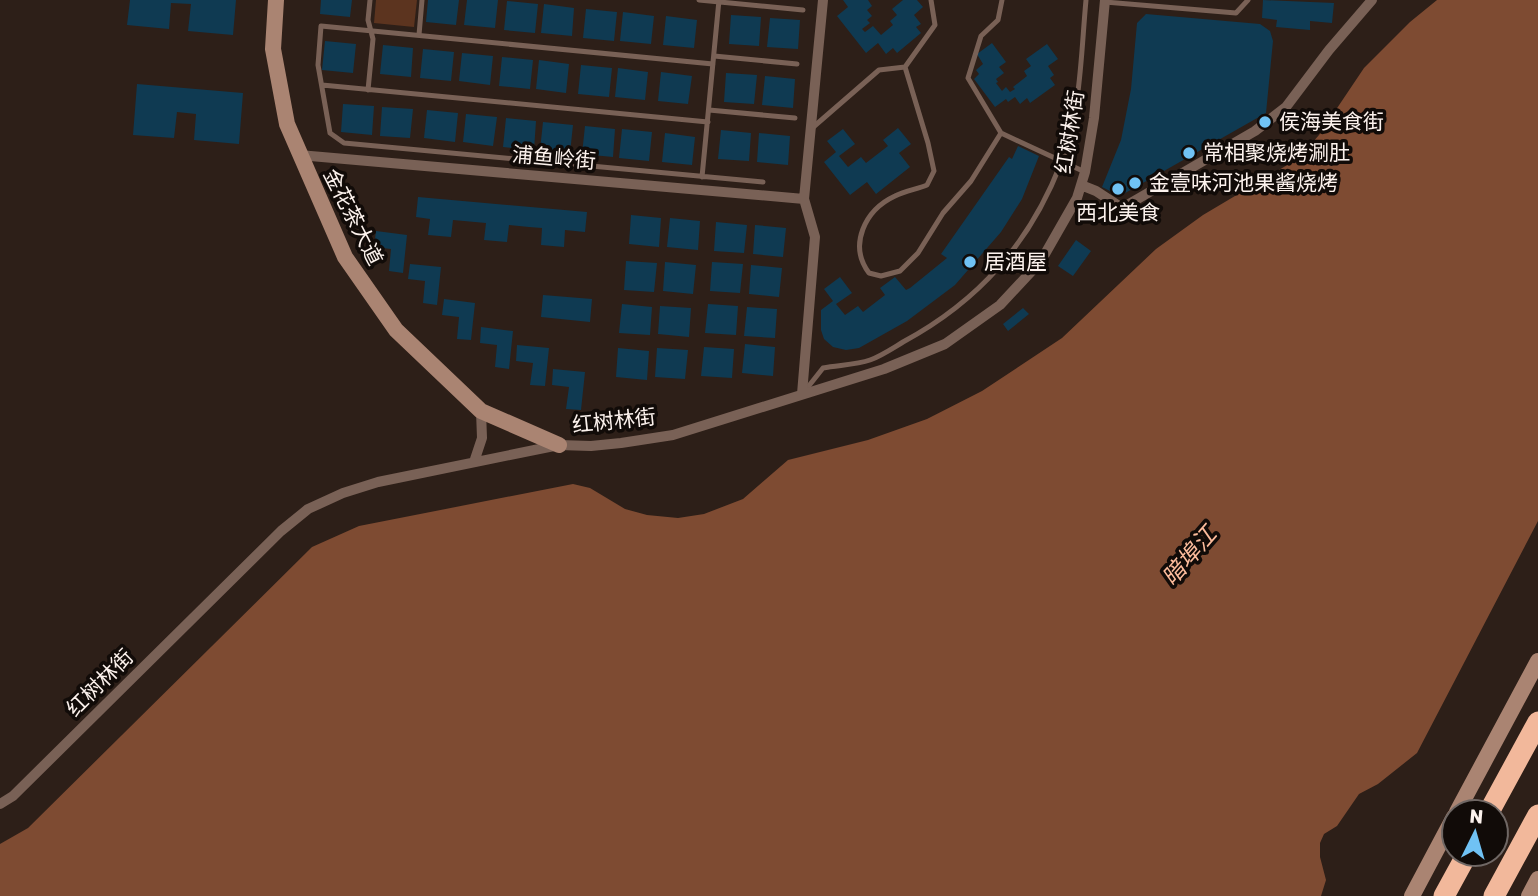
<svg xmlns="http://www.w3.org/2000/svg" width="1538" height="896" viewBox="0 0 1538 896" font-family="Rubik,'Noto Sans SC',sans-serif">
  <rect width="100%" height="100%" fill="#2d1f18"/>
  <path fill="#5c341f" d="M376,0H417L414,27L374,23Z"/>
  <path fill="#7e4b32" d="M1437,0H1538V521L1417,753L1378,784L1359,794L1337,826L1324,834L1320,843V857L1326,880L1321,896H0V844L28,828L312,547L359,526L573,484L590,488L625,509L647,515L678,518L704,514L743,499L788,460L868,440L927,419L982,391L1062,338L1156,249L1203,215L1299,158L1319,135L1364,68L1410,22Z"/>
  <path fill="#0f3a52" d="M130,0H236L233,35L188,31L191,4L171,3L169,29L127,25Z
    M321,0H352L350,17L320,14Z
    M428,0H459L456,25L426,22Z
    M467,0H498L495,28L464,25Z
    M843,0H868L872,6L867,10L872,16L867,20L870,23L862,29L865,32L873,26L881,35L893,25L890,21L897,15L892,9L903,0H917L923,7L914,15L921,24L916,27L921,33L897,53L893,48L886,54L878,43L866,53L837,16L848,7Z
    M1263,0L1334,3L1332,23L1310,21V30L1276,27L1277,20L1262,18Z
    M507,1L538,4L535,33L504,30Z
    M544,4L574,8L572,36L541,33Z
    M586,9L617,12L614,41L583,38Z
    M623,12L654,16L651,44L620,41Z
    M1146,14L1260,24L1270,31L1273,41L1266,113L1120,196L1102,187L1121,140L1131,89L1137,23Z
    M731,15L761,17L759,46L729,44Z
    M666,16L697,20L694,48L663,45Z
    M770,18L800,20L798,49L767,47Z
    M325,41L356,44L353,73L322,70Z
    M992,43L1006,62L999,67L1004,73L996,79L998,82L996,83L1002,91L1006,87L1010,92L1015,89L1013,87L1027,76L1024,71L1031,66L1026,59L1047,44L1058,59L1048,66L1054,75L1050,78L1055,85L1030,103L1027,98L1020,104L1015,97L1008,102L1006,99L995,107L974,79L979,74L976,70L983,64L977,54Z
    M383,45L413,48L411,77L380,74Z
    M423,49L454,52L451,81L420,78Z
    M462,53L493,56L490,85L459,81Z
    M502,57L533,60L530,89L499,86Z
    M539,60L569,64L566,93L536,89Z
    M581,65L612,68L609,97L578,94Z
    M618,68L648,72L645,100L615,97Z
    M661,72L692,76L688,104L658,101Z
    M726,73L757,75L754,104L724,102Z
    M765,76L795,79L793,108L762,105Z
    M137,84L243,93L239,144L194,140L196,114L177,112L174,138L133,135Z
    M343,104L374,106L372,135L341,132Z
    M382,107L413,109L410,138L380,136Z
    M427,110L458,113L455,142L424,138Z
    M466,114L497,117L493,146L463,142Z
    M506,118L536,121L534,150L503,147Z
    M543,122L573,125L570,153L540,150Z
    M585,126L615,129L613,157L582,154Z
    M898,128L911,144L899,153L910,167L876,194L867,182L850,195L824,162L836,152L827,141L843,129L855,144L839,156L848,167L861,157L866,163L888,146L883,140Z
    M622,129L652,132L649,161L619,158Z
    M721,130L751,133L749,161L718,159Z
    M665,133L695,137L692,165L662,162Z
    M759,133L790,136L788,165L757,162Z
    M1018,146L1039,156L1022,199L1001,232L955,285L907,321L859,348L846,350L833,347L824,339L821,330V310L833,301L824,289L840,277L852,293L836,304L845,315L858,306L863,312L885,295L880,288L895,277L906,290L910,288L947,258L941,254L1009,157L1012,159Z
    M418,197L587,212L585,232L565,230L564,247L541,245L542,228L529,227L509,225L507,242L484,240L486,223L453,220L451,237L428,235L430,219L416,217Z
    M631,215L661,218L659,247L629,244Z
    M670,218L700,221L698,250L667,247Z
    M716,222L747,225L744,253L714,251Z
    M755,225L786,228L783,257L753,254Z
    M376,231L407,235L403,273L389,271L391,249L374,247Z
    M1076,240L1091,251L1073,276L1058,266Z
    M626,261L657,263L654,292L624,290Z
    M665,262L696,265L693,294L663,291Z
    M712,262L743,264L740,293L710,291Z
    M410,264L441,267L437,305L423,303L425,281L408,279Z
    M751,265L782,268L779,297L749,294Z
    M543,295L592,299L590,322L541,317Z
    M444,299L475,303L471,340L457,339L459,317L442,315Z
    M622,304L652,307L650,335L619,333Z
    M708,304L738,306L736,335L705,333Z
    M660,306L691,308L689,337L658,334Z
    M747,307L777,309L775,338L744,336Z
    M1023,308L1029,314L1008,331L1003,324Z
    M481,327L513,331L509,369L495,367L497,345L480,343Z
    M745,344L775,347L773,376L742,373Z
    M517,345L549,348L545,386L530,385L533,363L516,361Z
    M704,347L734,349L732,378L701,376Z
    M618,348L649,351L647,380L616,377Z
    M657,348L688,350L685,379L655,377Z
    M553,369L585,372L581,410L566,409L569,387L552,385Z"/>
  <g fill="none" stroke-linecap="round" stroke-linejoin="round">
    <path stroke="#796156" stroke-width="5" d="M699,0L803,10
      M931,0L935,25L905,67L928,143L934,171L927,185C917,189 905,191 895,196C865,210 848,245 869,273L881,276L900,271L918,253L943,213L971,181L1001,133
      M1002,0L998,20L981,36L968,78L1001,133L1085,172
      M1105,2L1236,13L1248,0
      M419,35L422,0
      M714,56L797,64
      M713,64L321,26L318,65L330,133L344,143L763,182
      M322,85L708,122
      M368,90L373,39L368,20L370,0
      M709,110L795,118
      M811,129L879,70L905,67
      M702,177L719,0
      M804,392L823,368C838,365 856,365 870,360C881,356 893,348 903,342C979,301 1030,243 1061,163C1081,112 1081,53 1086,0"/>
    <path stroke="#796156" stroke-width="10" d="M299,155L804,199
      M1081,185L1096,191L1122,208L1255,131L1286,107L1329,50L1372,0
      M802,394L815,237L804,199L823,0
      M474,462L482,438L481,411
      M0,804L13,796L281,531L308,509L343,493L378,482L559,445L591,446L621,443L673,435L884,369L945,344L1000,305L1041,261L1077,198L1085,172L1094,118L1105,0"/>
    <path stroke="#aa8472" stroke-width="16" d="M276,0L273,49L287,124L345,257L396,330L481,411L559,445
      M1457,812L1538,661
      M1412,896L1454,817
      M1529,896L1538,879"/>
    <path stroke="#f2b89b" stroke-width="21" d="M1489,812L1538,722
      M1444,896L1467,854
      M1494,896L1538,815"/>
  </g>
  <g fill="#70c2f4" stroke="#110b08" stroke-width="2.5">
    <circle cx="1265" cy="122" r="7"/>
    <circle cx="1189" cy="153" r="7"/>
    <circle cx="1135" cy="183" r="7"/>
    <circle cx="1118" cy="189" r="7"/>
    <circle cx="970" cy="262" r="7"/>
  </g>
  <g text-anchor="middle" stroke-width="7" stroke-linejoin="round" paint-order="stroke">
    <g font-size="21" fill="#fcf2ed" stroke="#110b08" text-anchor="start">
      <text x="1279" y="129">侯海美食街</text>
      <text x="1203" y="160">常相聚烧烤涮肚</text>
      <text x="1149" y="190">金壹味河池果酱烧烤</text>
      <text x="1118" y="220" text-anchor="middle">西北美食</text>
      <text x="984" y="269">居酒屋</text>
    </g>
    <g font-size="21" fill="#fcf2ed" stroke="#110b08">
      <text transform="translate(1070 132) rotate(-81)" y="7">红树林街</text>
      <text transform="translate(554 158) rotate(5)" y="7">浦鱼岭街</text>
      <text transform="translate(353 217) rotate(63)" y="7">金花茶大道</text>
      <text transform="translate(614 421) rotate(-6)" y="7">红树林街</text>
      <text transform="translate(100 683) rotate(-45)" y="7">红树林街</text>
    </g>
    <g font-size="23" font-style="italic" fill="#fdbc9c" stroke="#110b08">
      <text transform="translate(1189 556) rotate(-49)" y="8">暗埠江</text>
    </g>
  </g>
  <g transform="translate(1475 833) rotate(5)"><circle r="33" fill="#110b08" stroke="#6f6764" stroke-width="2"/>
  <path d="M0-5L12 26L0 18L-12 26Z" fill="#70c2f4"/>
  <text y="-10" font-size="19" font-weight="bold" text-anchor="middle" fill="#fcf2ed">N</text>
  </g>
</svg>
